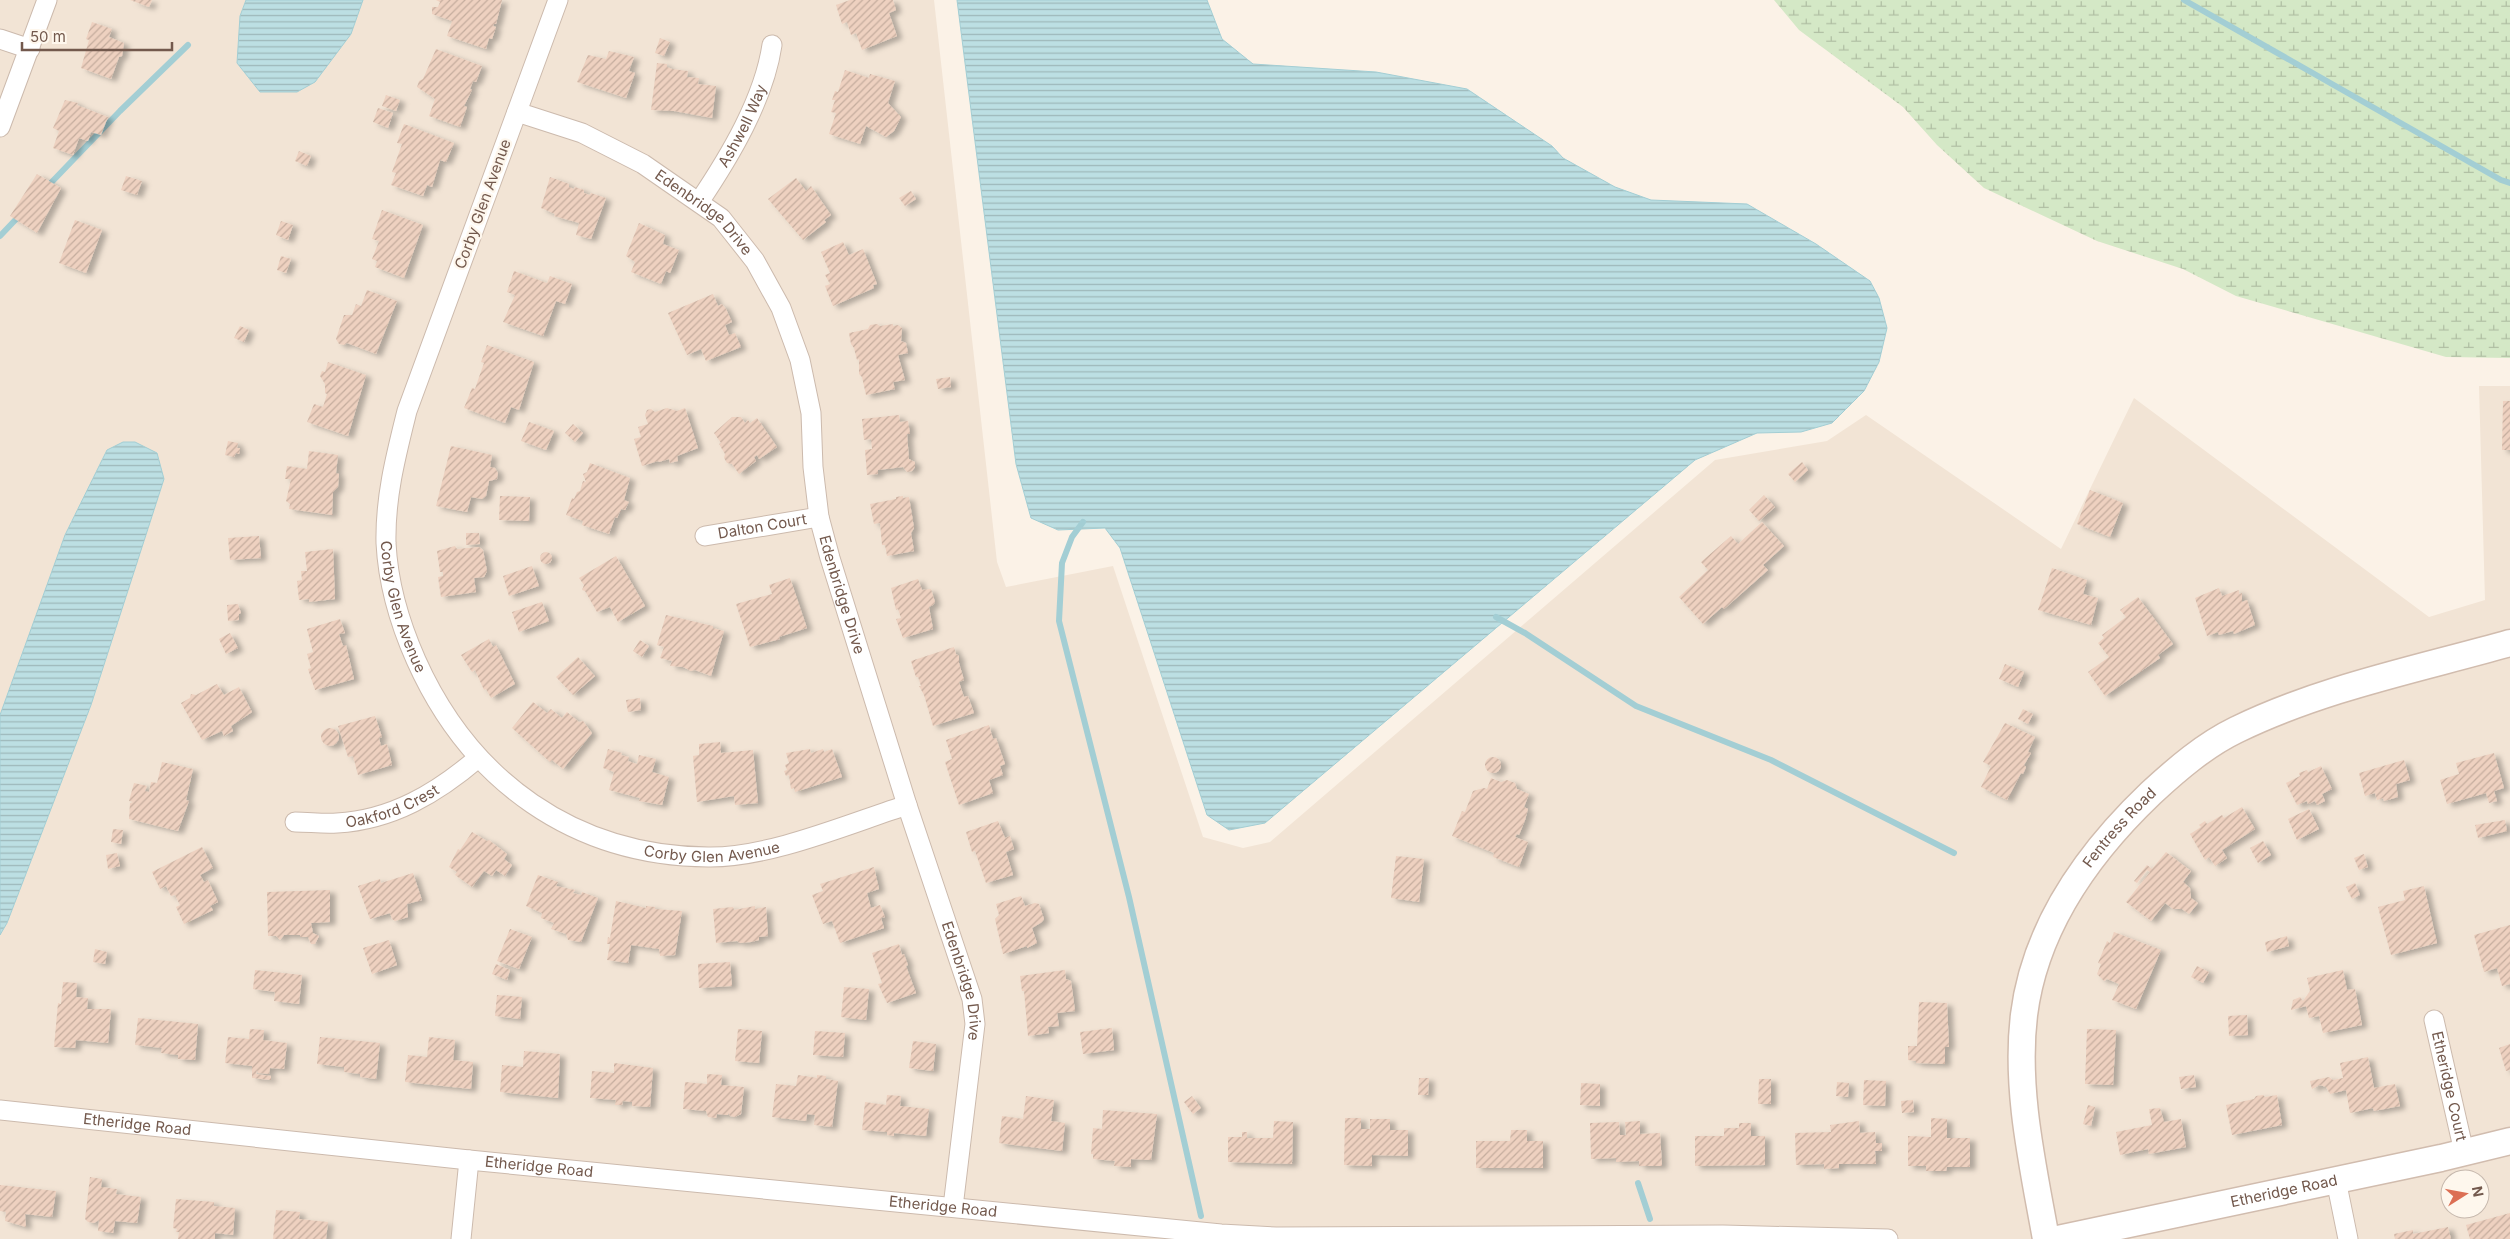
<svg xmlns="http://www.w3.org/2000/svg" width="2510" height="1239" viewBox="0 0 2510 1239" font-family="Inter,sans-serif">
  <defs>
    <pattern id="wetland-marsh" width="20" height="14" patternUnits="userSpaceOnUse" patternTransform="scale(1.25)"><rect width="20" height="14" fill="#d4e8c6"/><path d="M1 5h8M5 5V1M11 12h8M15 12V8" fill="none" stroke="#b0bfa3"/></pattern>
    <pattern id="water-rules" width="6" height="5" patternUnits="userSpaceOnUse" patternTransform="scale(1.25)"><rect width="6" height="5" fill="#bcdfe3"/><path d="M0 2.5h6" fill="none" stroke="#9db8ba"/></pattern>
    <pattern id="building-hatch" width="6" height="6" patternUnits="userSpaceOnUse" patternTransform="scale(1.25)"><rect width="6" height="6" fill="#eed1c0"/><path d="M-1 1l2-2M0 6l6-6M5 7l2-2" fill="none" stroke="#c5ad9e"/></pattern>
    <filter id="shadow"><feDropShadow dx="5.5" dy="3" stdDeviation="2.5" flood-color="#0004"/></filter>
  </defs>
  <rect width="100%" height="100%" fill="#fbf2e7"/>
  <path fill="#f2e4d5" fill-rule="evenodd" d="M0,0H934L997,562L1006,587L1113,566L1203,837L1243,848L1270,842L1715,460L1827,441L1866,415L2061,549L2134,398L2429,617L2485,600L2479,386H2510V1239H0ZM2450,1179H2480V1209H2450Z"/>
  <path fill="url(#wetland-marsh)" d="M1774,0H2510V358L2446,357L2236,296L2183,269L2097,241L1984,188L1937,145L1903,107L1799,30Z"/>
  <path fill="url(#water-rules)" stroke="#a3ced4" d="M246,0H363L351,34L315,82L297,92H260L237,63L240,16Z
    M957,0H1207L1222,39L1253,64L1376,72L1467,89L1552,146L1563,158L1615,187L1651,200L1747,204L1816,244L1870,281L1879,298L1887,328L1879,362L1864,391L1832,423L1801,432L1757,433L1695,460L1265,823L1229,830L1207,815L1120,548L1105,528L1058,530L1031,518L1016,464Z
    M123,442H135L157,453L164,479L91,705L7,923L0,935V715L65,535L107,450Z"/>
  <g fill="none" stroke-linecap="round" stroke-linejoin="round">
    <path stroke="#a3ced4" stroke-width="6" d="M2184,0L2501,180L2510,183
      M46,188L120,111L188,45
      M0,236L20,215
      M1083,522L1072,537L1062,563L1059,621L1129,897L1201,1216
      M1496,617L1525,633L1636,706L1771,760L1954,853
      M1638,1183L1650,1219"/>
  </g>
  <path fill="url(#building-hatch)" filter="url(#shadow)" d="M130,0H152L149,7Z
    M436,0H502L496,24H494L493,26L496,27L492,39L489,38L486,49L447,36L452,21L432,14V7H438L440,2Z
    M850,0H893L896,10L889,13L897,36L862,50L856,33L851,35L847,22L842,24L836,5Z
    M92,22L112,29L109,37L124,43L122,56L119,57L111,79L81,68L89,40L86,39Z
    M660,38L670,42L664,56L655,53Z
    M436,49L482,66L476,82L473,81L470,89L472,90L464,106L467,107L460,127L429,116L435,99L417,87L419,81L423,79Z
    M609,51L634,57L629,71L635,73L626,98L577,82L588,55L606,59Z
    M657,63L667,64V67L672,69L688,71L687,77L699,78L698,84L716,86L712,118L674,111L651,110Z
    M845,70L869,78L870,74L895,81L888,103L901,117L894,131L886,137L866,126L860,144L829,134L836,113L831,112L835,100H832L835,91L838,92Z
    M386,95L400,100L396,111L382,106Z
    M65,100L78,103L77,105L108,117L101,135L91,132L88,141L79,138L73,155L53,148L59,131L53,128Z
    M378,108L393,113L388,128L373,122Z
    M404,124L454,143L446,162L440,160L432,187L427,185L423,196L391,185L396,173L392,172L402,144L397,143Z
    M299,151L311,156L307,166L295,161Z
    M37,174L61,188L37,233L10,216Z
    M126,176L142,181L137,195L121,190Z
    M550,177L569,184V187L574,189L575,187L584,190V193L590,195L591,193L606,198L591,239L576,235L579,223L554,216L555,214L541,208Z
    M796,178L806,191L811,186L831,215L824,220L826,222L803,240L768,199Z
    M911,191L916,199L905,206L899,198Z
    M382,210L423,225L404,278L375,267L377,261L372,259L379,241L372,239Z
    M75,220L102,230L86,273L59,263Z
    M281,221L293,225L288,240L276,235Z
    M639,223L665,235L663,244L679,250L670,273L666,271L661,284L631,272L635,262L626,256Z
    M843,242L849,255L863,249L877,284L873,285L874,288L833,306L825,286L830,284L825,275L830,273L821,252Z
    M281,256L291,259L286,273L277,270Z
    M514,271L547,283L550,276L572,284L565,304L556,301L543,336L503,322L515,295L507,292Z
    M367,290L397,301L376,354L347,343L344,345L339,344L336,339L344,315H352L356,304L361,306Z
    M713,294L718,306L722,304L726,309L732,322L725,325L729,335L735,333L741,347L706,361L701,349L687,355L668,313Z
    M877,324L880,326L893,324V326L898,325L902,328L901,341L906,343L908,353L898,355L905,380L893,382L895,389L866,395L862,377L859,374V359L857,360L854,348L851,344L849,333L868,329L870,325Z
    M240,326L249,330L244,342L234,338Z
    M487,345L534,362L519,410L511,407L505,423L464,408L472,388L475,389L478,380L484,363L481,362Z
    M328,362L366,375L348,436L307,422L314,404L323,407L327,394L325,393V384L320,376L322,371L325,372Z
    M950,377L951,387L938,389L936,379Z
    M2503,401H2510V450H2502Z
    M667,408L677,411L685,408L698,448L677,456L678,461L670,463L669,459L659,462L658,461L642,466L634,439L641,437L638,427L648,424L645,415L647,410L651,409L655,412Z
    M899,415L900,422L908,421L910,434H907L909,459L915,462V467L912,471L907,472L903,467L878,470V474L867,475L865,450L872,449L871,439L864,440L862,419Z
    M732,417H741L745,423L748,420L750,423L757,418L777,447L759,459L757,455L754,457L756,461L739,474L732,464L727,463L724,458L725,454L719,444L721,443L714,433Z
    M529,422L554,431L546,450L521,441Z
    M573,424L583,433L575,442L565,433Z
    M228,441L238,443L237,448H240L239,454L236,453L234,457L225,455Z
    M451,446L492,455L490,467L495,468L498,473L497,479L489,481L486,496L482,499L471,497L467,512L436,506Z
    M309,451L338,455L336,473L339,474L338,487L333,492L332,515L289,509L290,504L286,501L291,479H285L287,466L307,469Z
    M1802,462L1808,470L1795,482L1788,474Z
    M590,463L630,478L624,500L629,502L625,510L621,509L617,518L615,517L609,534L582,525L583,521L566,515L572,498L574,499L577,492L580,491L583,481L586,482L583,474L587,472Z
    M2090,490L2123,503L2110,537L2077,524Z
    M1764,495L1775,507L1759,521L1749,510Z
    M500,496L530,497L529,521L499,520Z
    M903,496V498L909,497L914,528L911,533L914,551L887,556L885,545H882L880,523L874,524L870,504L896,499V497Z
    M1762,522L1784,546L1763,565L1768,570L1724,609L1722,607L1703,624L1679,597L1708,570L1701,562L1731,536L1738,544Z
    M466,533H479L480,544L466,545Z
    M259,536L261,558L230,560L228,538Z
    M455,546L457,549L479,547L483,550L487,571L484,577L474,578L476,592L441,597L438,577L443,576V572H440L437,551Z
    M333,549L335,599L309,602V599L299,600L297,581L302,580L301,571H307L305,552Z
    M540 558a6 6 0 1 1 12 0a6 6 0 1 1-12 0Z
    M616,556L645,606L618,622L610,607L597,612L585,591L582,590L584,585L579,578Z
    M532,566L539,586L509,596L503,576Z
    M2052,568L2087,580L2083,594L2098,598L2091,625L2038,610Z
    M790,578L807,628L779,637L780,639L750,647L736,604L772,594L769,585Z
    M918,579L922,590L931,589L935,602L933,605L929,607L933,629L903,638L896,619L901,618L898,609L896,610L891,588Z
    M2219,588L2222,596L2239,590V594L2242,593V602L2247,600L2255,625L2234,634L2233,631L2219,635L2218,632L2207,636L2195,598Z
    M2138,597L2173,644L2158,655L2160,658L2105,696L2088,672L2109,657L2098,643L2104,638L2102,635L2126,617L2120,610Z
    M542,602L549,621L519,632L512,612Z
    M238,604L241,613L239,614V620L228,621L227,605Z
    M666,615L713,626V628L724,631L711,676L695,670L691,671L683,667L670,666L672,661L660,658L664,647L657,645Z
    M340,619L345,633L339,634L343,646L346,645L354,679L315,690L308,669L311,668L307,654L313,652L307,629Z
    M230,633L238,648L226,654L219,639Z
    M489,639L493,647L496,645L515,684L491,698L486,689L484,690L475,670L472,672L461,655Z
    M640,640L649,646L642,657L633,651Z
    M954,647L956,654L959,656V663L964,680L959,682L964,697L968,696L974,713L933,726L924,695L919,686H921L918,677H916L911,661Z
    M578,657L595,676L573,695L556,677Z
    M2005,664L2024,672L2018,687L1999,679Z
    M217,684L224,695L239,687L252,712L231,726L233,731L224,736L222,731L202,740L181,703L190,698L191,694L196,695Z
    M640,698L641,710L628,712L626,700Z
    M533,702L547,713L551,709L562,718L567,712L579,722L583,721L592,733L563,769L552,760L550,762L512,728Z
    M2023,709L2033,714L2028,724L2018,719Z
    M375,716L382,737L379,738L381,746L387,744L392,765L358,775L353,756L348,757L338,726Z
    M2005,723L2035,737L2028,752L2031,753L2024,765L2026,767L2023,774L2021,773L2007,800L1981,787L1991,766L1983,762Z
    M989,725L993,739L996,738L1005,764L1000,766L1003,775L989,780L993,793L959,805L945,762L952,759L946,740Z
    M321 737a9 9 0 1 1 18 0a9 9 0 1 1-18 0Z
    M720,742L721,753L753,750L758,803L735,805L734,796L697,802L693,756L699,755V744Z
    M608,749L622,753L621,755L629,757L628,761L637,764L639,755L656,759L652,772L669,777L662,805L639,801L640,798L609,790L614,772L603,768Z
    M810,749L811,753L823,749L824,752L832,749L842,777L795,792L794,788L791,789L789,775L786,776L784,771L787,770L785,765L789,763L786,753Z
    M2494,753L2504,788L2494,791L2497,801L2489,803L2486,793L2447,804L2440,780L2459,774L2456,763Z
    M1485 765a8 8 0 1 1 16 0a8 8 0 1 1-16 0Z
    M2404,760L2410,780L2396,784L2398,797L2384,801L2383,798L2377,800L2375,793L2365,796L2359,773Z
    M162,762L193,769L186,800L189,801L178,831L129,819L130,803L133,802L129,801L134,783L147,786L145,791L149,792L151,782L157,783Z
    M2321,766L2332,789L2322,794L2325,801L2317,805L2315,801L2308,804L2307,801L2297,805L2286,783L2300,776L2299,773L2307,770L2308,772Z
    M1491,778L1501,782L1507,780L1515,783L1517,789L1529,794L1524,807L1528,809L1525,820L1519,835L1517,834L1515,837L1528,842L1519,867L1493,857L1494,853L1452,836L1462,811L1465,812L1473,791L1484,788L1487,789Z
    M2242,807L2255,829L2222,850L2227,858L2215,866L2209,857L2205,860L2190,834L2201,827L2199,825L2205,821L2207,824L2222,815L2224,818Z
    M2309,809L2319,829L2297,840L2288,819Z
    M2505,820L2507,831L2478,838L2475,825Z
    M998,821L1005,838L1010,836L1014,849L1006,852L1013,875L986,883L975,851L972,852L966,832Z
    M113,829L123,830L121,844L111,842Z
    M472,832L487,841L489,840L507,854L504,859L512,865L505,876L496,870L492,876L484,871L472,887L455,875L457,872L449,867L458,849L460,850Z
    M2263,841L2271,855L2258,863L2250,848Z
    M202,847L213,868L200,875L204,882L208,880L218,902L210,906L213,910L184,924L176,907L180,905L175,895L171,896L166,886L160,889L152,872Z
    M2166,852L2191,871L2183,882L2190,888L2191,898L2198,903L2189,914L2182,909H2173L2165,903L2151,921L2126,902L2150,872L2147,870L2137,883L2134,881L2147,865L2152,869Z
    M117,853L120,866L108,869L106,855Z
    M2364,854L2368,867L2359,870L2354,858Z
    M1396,856L1424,859L1419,902L1391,898Z
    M874,867L879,889L867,893L871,908L880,905L885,917L881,918L884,928L840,943L832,921L823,924L812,895L823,891L820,884Z
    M413,873L422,900L407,904L408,917L395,921L392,919L390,913L370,919L358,886L380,879L381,883Z
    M538,875L558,882L556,886L575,890L573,893L581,895L582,892L598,898L581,942L568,940L566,934L551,929L554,923L541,918L542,913L526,906Z
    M2355,883L2360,895L2352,899L2346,887Z
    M2424,886L2437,943L2391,955L2378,907L2405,900L2403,891Z
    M330,890V922L311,923L313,933L319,936L315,944H311L308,937H300V935H284L280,940L276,936H268L267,892Z
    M1021,896L1025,906L1035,903L1039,904L1044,919L1042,922L1032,928L1037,943L1027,948V946L1003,954L995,919L999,915L996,904Z
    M616,901L646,908V906L655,907V909L682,911L675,955L660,956L659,949L631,945L628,963L607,960L610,944H607L608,937L610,938Z
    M755,906V909L766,907L768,936L759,937V940L751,942L740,943L737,941L716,943L713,909L733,907L734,910Z
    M2510,925V984L2502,986L2497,968L2484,972L2474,935Z
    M510,929L532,937L519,969L497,961Z
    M2114,932L2161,950L2136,1009L2112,1000L2119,984L2107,979L2104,981L2097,974L2101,964L2098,963L2107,941L2110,943Z
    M2287,936L2289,946L2267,952L2265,942Z
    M389,940L397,965L372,974L363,948Z
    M899,944L902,955L904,954L908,965L906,966L916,993L887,1003L878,984L882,983L872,953Z
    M95,949L107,952L105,964L93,962Z
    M730,962L732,986L699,988L698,964Z
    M496,964L510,970L507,980L492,974Z
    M2197,966L2209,972L2203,983L2191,977Z
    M255,970L302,975L299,1004L274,1001L275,992L253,989Z
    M1065,970L1066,979L1071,981L1075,1011L1057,1013L1059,1026L1048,1027L1049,1033L1028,1036L1024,991H1022L1020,976Z
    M2343,970L2347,990L2355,989L2362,1025L2323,1033L2319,1016L2309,1018L2306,1006L2291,1010L2293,1000L2300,997L2303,1001L2310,991L2307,978Z
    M63,982L77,983L76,997L88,998L87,1009H111L108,1043L76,1040L75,1048L54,1047L58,1003L61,1004Z
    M844,987L869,989L866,1020L841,1017Z
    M497,995L522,997L520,1019L495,1016Z
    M1919,1002L1947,1003L1949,1047H1945V1064L1916,1063V1061L1908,1060V1046H1917Z
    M2247,1015L2248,1035L2229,1036L2228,1016Z
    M138,1018L198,1024L195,1060L178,1059V1055L161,1053L162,1048L135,1045Z
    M1112,1028L1114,1050L1083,1054L1080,1032Z
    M250,1029L264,1030L263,1040L287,1043L284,1069L270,1068L269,1074L258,1073L257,1070L256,1074L271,1076V1080L252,1078V1066L225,1063L228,1037L249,1039Z
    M738,1029L762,1031L759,1063L735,1061Z
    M2087,1029L2116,1030L2113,1085L2085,1084Z
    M815,1031L845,1033L843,1057L813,1055Z
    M320,1037L380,1043L376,1079L360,1077V1074L344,1072V1067L317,1064Z
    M429,1037L455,1040L453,1060L473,1062L471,1089L405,1082L408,1055L427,1057Z
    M913,1041L936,1044L933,1071L909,1068Z
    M2510,1044V1070L2506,1071L2499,1048Z
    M524,1051L560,1054L558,1098L500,1092L502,1065L523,1067Z
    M2368,1057L2374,1088L2395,1084L2400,1106L2374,1111L2373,1108L2350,1113L2346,1090L2330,1094L2326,1087L2320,1085L2312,1089L2310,1081L2329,1077L2333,1080L2343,1078L2340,1063Z
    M614,1063L653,1068L650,1107L632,1106V1102L623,1101L622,1105H615L616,1100L590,1098L592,1071L614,1073Z
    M707,1074L722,1075L721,1085L744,1087L741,1114L735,1117L730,1116L728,1113V1115L717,1114L716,1118L708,1117L706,1111L683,1109L685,1082L707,1084Z
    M798,1075L817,1078V1075L826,1076V1079L838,1081L832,1127L814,1125L815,1115L807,1114L806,1121L772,1117L776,1084L796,1086Z
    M2194,1075L2196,1087L2181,1089L2179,1077Z
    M1419,1078H1429L1428,1095H1418Z
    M1759,1079H1771V1104H1758Z
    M1864,1080L1886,1081L1885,1106L1863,1105Z
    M1837,1082L1849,1083L1848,1097L1836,1096Z
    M1581,1083L1600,1084V1106L1580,1105Z
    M887,1095L901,1096L900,1106L929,1109L926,1136L894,1133V1136L887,1135V1132L862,1130L865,1102L886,1105Z
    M2263,1095L2265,1097L2277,1095L2282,1125L2232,1135L2226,1105L2254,1099L2256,1096Z
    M1026,1096L1054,1100L1051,1121L1065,1123L1062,1151L999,1143L1002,1116L1023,1119Z
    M1192,1096L1201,1108L1193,1114L1184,1102Z
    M1913,1100L1914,1112L1902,1113L1901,1101Z
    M2088,1105L2095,1107L2091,1126L2083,1124Z
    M2160,1108L2164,1122L2181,1119L2186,1147L2149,1154L2148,1149L2120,1155L2116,1132L2152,1125L2149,1109Z
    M1103,1110L1157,1114L1151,1160L1131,1159V1167L1114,1166L1115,1161L1093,1159V1154H1091L1093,1128L1102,1129Z
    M1345,1118H1361V1129H1370V1119H1390V1130H1408V1156L1372,1155V1166L1344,1165Z
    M1931,1118L1947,1119V1138H1970V1167H1947L1946,1171H1926V1166H1908V1136L1931,1137Z
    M1274,1121L1293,1122L1292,1164L1228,1162V1137H1242V1132H1247V1138H1273Z
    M1640,1121V1134L1660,1133L1662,1166H1639V1161L1616,1162V1158L1591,1159L1590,1123L1619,1122L1620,1135H1626L1625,1122Z
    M1859,1121L1860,1133L1875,1132L1876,1143H1882V1151H1875L1876,1164H1839V1168L1824,1169V1164L1796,1165L1795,1133L1831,1132L1830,1125Z
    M1739,1123H1751V1136H1765V1165L1695,1166V1136H1724V1128H1739Z
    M1511,1130H1527V1141H1543V1168H1476V1141H1510Z
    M90,1177L102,1179L101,1187L117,1189L116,1194L141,1197L137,1223L115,1221L113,1233L98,1231L99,1220L94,1223L88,1222L85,1219Z
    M0,1185L56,1191L52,1217L25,1214L26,1227L5,1221L6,1212L0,1211Z
    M176,1199L214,1202V1206L235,1208L233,1235L215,1233V1239H178L179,1232H176L177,1229L173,1228Z
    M276,1210L300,1212L299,1219L328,1222L326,1239H273Z
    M2510,1213V1239H2470L2466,1225Z
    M2448,1227L2451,1239H2395L2394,1234L2413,1230V1234Z"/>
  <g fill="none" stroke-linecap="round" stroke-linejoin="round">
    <defs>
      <g id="street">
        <path id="s1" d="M558,0L407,411C396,455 385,497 386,543C388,583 400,624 416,660C470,781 574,856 708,857C769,858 848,824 907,805"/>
        <path d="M0,39L30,49"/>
        <path id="s2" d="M517,112L582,133L643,164L721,218L755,261L781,308L800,360L811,413L813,467L819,517L830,558L907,805L972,999L975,1024L953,1207"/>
        <path d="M0,127L47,0"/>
        <path id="s3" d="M699,202C730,156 764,99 772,45"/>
        <path id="s4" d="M705,536L819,517"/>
        <path id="s5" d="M295,822C309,822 323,824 337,823C392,820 437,793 478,758"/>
        <path id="s6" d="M2434,1020L2464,1152"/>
        <path id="s7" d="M0,1110L469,1160L1221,1234L1276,1237L1723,1235L1888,1239"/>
        <path d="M2336,1180L2348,1239"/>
        <path d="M461,1239L469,1160"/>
      </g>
      <g id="secondary">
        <path id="s8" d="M2046,1239C2033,1166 2015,1089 2024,1015C2035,926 2088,853 2151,793C2177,769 2205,745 2236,730C2322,688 2418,669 2510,643"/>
        <path id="s9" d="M2058,1239L2441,1158L2510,1141"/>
      </g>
    </defs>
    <use href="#street" stroke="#ccbaad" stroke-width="21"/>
    <use href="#secondary" stroke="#d1bcae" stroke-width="29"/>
    <use href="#street" stroke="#fff" stroke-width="19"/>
    <use href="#secondary" stroke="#fff" stroke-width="26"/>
  </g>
  <g text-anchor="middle" stroke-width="4.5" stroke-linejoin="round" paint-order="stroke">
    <g font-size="15" fill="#73594d" stroke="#fef7ed">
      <text dy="5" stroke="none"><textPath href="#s3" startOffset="88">Ashwell Way</textPath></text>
      <text transform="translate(483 204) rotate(-70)" y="5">Corby Glen Avenue</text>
      <text dy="5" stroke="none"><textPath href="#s2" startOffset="215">Edenbridge Drive</textPath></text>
      <text dy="5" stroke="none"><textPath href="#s4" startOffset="58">Dalton Court</textPath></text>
      <text dy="5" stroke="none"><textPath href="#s2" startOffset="635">Edenbridge Drive</textPath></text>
      <text dy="5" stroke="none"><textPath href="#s1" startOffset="638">Corby Glen Avenue</textPath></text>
      <text dy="5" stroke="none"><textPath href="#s5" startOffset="100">Oakford Crest</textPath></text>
      <text dy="5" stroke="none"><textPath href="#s8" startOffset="440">Fentress Road</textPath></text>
      <text dy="5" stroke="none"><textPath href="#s1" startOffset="1071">Corby Glen Avenue</textPath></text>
      <text dy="5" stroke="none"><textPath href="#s2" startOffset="1040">Edenbridge Drive</textPath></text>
      <text dy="5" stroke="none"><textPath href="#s6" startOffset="68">Etheridge Court</textPath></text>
      <text dy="5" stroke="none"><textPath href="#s7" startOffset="138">Etheridge Road</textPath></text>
      <text dy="5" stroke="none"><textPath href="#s7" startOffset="542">Etheridge Road</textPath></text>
      <text dy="5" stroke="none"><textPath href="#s9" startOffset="231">Etheridge Road</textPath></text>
      <text dy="5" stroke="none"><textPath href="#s7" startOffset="948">Etheridge Road</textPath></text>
    </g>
  </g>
  <g transform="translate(2465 1194) rotate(79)"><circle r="24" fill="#fef7ed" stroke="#c6b8ad"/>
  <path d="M0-4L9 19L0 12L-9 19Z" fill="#dc6f54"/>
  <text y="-8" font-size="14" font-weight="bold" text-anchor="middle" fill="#73594d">N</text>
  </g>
  <path d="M22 42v8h150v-8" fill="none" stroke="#73594d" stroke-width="2.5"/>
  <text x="30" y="42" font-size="15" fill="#73594d" stroke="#fef7ed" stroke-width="4" paint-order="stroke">50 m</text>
</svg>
